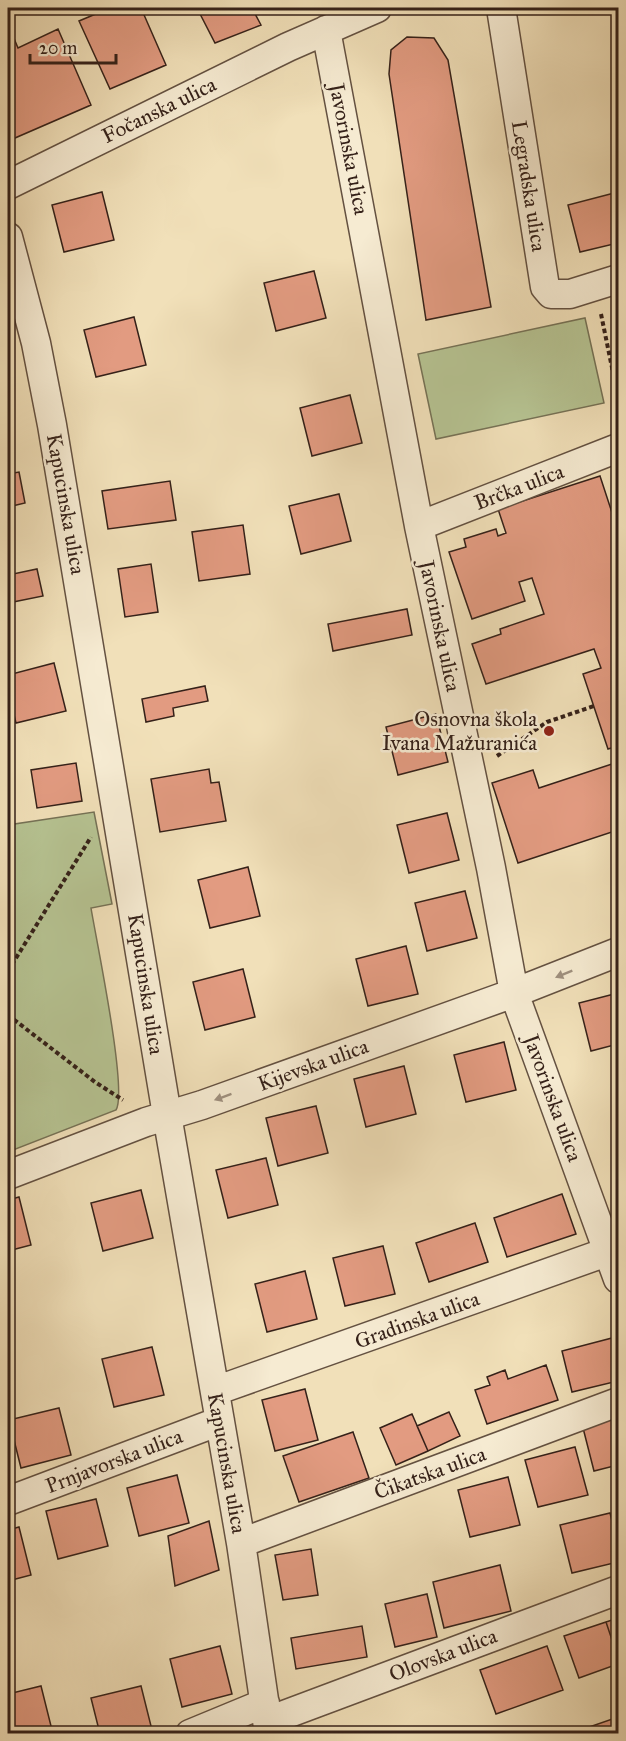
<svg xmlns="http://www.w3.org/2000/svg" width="626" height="1741" viewBox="0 0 626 1741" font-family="'IM FELL Great Primer',serif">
  <rect width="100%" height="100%" fill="#f1e0b9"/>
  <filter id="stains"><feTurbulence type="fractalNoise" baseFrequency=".00333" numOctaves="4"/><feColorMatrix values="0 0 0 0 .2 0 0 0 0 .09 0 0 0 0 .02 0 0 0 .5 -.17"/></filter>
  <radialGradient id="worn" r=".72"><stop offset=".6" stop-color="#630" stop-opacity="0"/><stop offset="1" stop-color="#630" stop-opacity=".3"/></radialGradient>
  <path fill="#b6c392" stroke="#767256" stroke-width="1.5" d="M585,318L604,403L436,439L418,354Z
    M94,812L112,904L91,908C96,939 128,1091 116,1110L8,1152V825Z"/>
  <path fill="#e29b81" stroke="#352119" stroke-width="1.5" d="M110,8H141L166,65L110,89L79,21Z
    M197,8H252L261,25L215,43Z
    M8,24L18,48L58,29L91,105L8,141Z
    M407,37L434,38L448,60L491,307L426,320L389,74L391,50Z
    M102,192L114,240L64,252L52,205Z
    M618,192V243L580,252L568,205Z
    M314,271L326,318L276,331L264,283Z
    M134,317L146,365L96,377L84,330Z
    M350,395L362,443L312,456L300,408Z
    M19,472L25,503L8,507V474Z
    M600,476L618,531L617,540L618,746L608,749L583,674L601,668L594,649L486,684L472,644L501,634L500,629L544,614L532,578L519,582L525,601L472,619L449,552L466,547L464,539L496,529L498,536L506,533L498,509Z
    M170,481L176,520L108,529L102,491Z
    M339,494L351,541L301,554L289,506Z
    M243,525L250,574L199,581L192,532Z
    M151,564L158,612L125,617L118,569Z
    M37,569L43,596L8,603V575Z
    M407,609L412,635L333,651L328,624Z
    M54,663L66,711L16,723L8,691V675Z
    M205,686L208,701L173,708L174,716L146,722L142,699Z
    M436,714L448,762L398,775L386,727Z
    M618,762V830L518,863L492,783L533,770L539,788Z
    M76,763L82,801L37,808L31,770Z
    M209,769L211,783L219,782L226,821L160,832L151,779Z
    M447,813L459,860L409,873L397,825Z
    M248,867L260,916L210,928L198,880Z
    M465,891L477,938L427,951L415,903Z
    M406,946L418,994L368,1006L356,959Z
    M243,969L255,1017L205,1030L193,982Z
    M618,993V1044L591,1051L579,1003Z
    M504,1042L516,1090L466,1102L454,1055Z
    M404,1066L416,1114L366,1127L354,1079Z
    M316,1106L328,1153L278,1166L266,1118Z
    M266,1158L278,1205L228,1218L216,1170Z
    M141,1190L153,1238L103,1251L91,1203Z
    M562,1194L576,1234L507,1257L494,1218Z
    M19,1197L31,1245L8,1251V1200Z
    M475,1223L488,1262L429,1282L416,1243Z
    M383,1246L395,1294L345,1306L333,1258Z
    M305,1271L317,1319L267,1332L255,1284Z
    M612,1338L618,1365V1381L572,1392L562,1351Z
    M152,1347L164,1395L114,1407L102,1359Z
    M546,1365L558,1400L487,1424L475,1390L490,1385L487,1377L505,1370L508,1379Z
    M305,1389L318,1440L275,1451L262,1400Z
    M59,1408L71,1455L21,1468L9,1420Z
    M449,1412L460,1436L428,1451L417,1426Z
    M412,1414L428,1451L396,1465L380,1428Z
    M618,1415V1465L594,1471L582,1424Z
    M353,1432L369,1478L299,1502L283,1456Z
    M575,1447L588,1495L538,1507L525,1460Z
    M177,1475L189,1523L139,1536L127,1488Z
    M508,1477L520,1525L470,1537L458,1490Z
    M96,1499L108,1546L58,1559L46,1511Z
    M610,1513L618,1545V1562L572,1573L560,1525Z
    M209,1521L219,1570L175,1586L168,1536Z
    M19,1527L31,1575L8,1581V1530Z
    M311,1549L318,1595L283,1600L275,1555Z
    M500,1565L511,1611L444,1628L433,1582Z
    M427,1594L437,1637L395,1647L385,1604Z
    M618,1618V1658L606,1622Z
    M606,1622L618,1658V1664L579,1678L564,1636Z
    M362,1626L367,1657L296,1669L291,1638Z
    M220,1646L232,1694L182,1707L170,1659Z
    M547,1646L563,1690L496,1714L480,1670Z
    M41,1686L53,1734H8V1694Z
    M141,1686L153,1734H100L91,1698Z
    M618,1717V1734L572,1733Z"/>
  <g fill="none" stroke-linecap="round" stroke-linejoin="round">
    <defs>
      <path id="minor" d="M501,8L545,287L551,294H570L618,279
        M326,30L419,526L491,868L514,993L618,1279
        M8,185L288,47L377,8
        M8,237L36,343L52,425L167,1115L241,1543L269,1734
        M419,526L618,448
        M8,1175L146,1122L202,1105L514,993L618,952
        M215,1391L618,1248
        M8,1501L220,1421
        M241,1543L618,1402
        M268,1721L618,1590
        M190,1734L265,1703"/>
    </defs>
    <use href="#minor" stroke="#645141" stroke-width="31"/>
    <path stroke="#352119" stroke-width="4" stroke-dasharray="4.5 3" stroke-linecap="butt" d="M601,314L618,397
      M616,420L618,397
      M497,756L547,722L594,706
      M8,971L91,837
      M8,1015L95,1082L123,1100"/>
    <use href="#minor" stroke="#f6ebd2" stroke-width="28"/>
  </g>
  <defs><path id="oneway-solid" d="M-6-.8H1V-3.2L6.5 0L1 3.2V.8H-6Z" transform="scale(1.5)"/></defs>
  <g fill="#9f907f">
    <use href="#oneway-solid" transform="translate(564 974) rotate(158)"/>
    <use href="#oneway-solid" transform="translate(223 1097) rotate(160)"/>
  </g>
  <circle fill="#8f2418" stroke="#f6ebd2" stroke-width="2" cx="549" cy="731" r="6"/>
  <g text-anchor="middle" stroke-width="5" stroke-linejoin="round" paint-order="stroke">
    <g font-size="21" fill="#352119" stroke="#f6ebd2">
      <text transform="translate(159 110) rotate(-26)" y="7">Fočanska ulica</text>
      <text transform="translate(349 149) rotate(79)" y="7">Javorinska ulica</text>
      <text transform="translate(529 186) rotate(81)" y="7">Legradska ulica</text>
      <text transform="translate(519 487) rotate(-21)" y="7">Brčka ulica</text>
      <text transform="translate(66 504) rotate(80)" y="7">Kapucinska ulica</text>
      <text transform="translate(440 626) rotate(78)" y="7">Javorinska ulica</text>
      <text transform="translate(146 984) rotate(81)" y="7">Kapucinska ulica</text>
      <text transform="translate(313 1065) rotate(-20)" y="7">Kijevska ulica</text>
      <text transform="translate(553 1098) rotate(70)" y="7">Javorinska ulica</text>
      <text transform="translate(417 1320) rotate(-20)" y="7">Gradinska ulica</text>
      <text transform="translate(114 1461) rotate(-21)" y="7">Prnjavorska ulica</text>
      <text transform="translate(227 1463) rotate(80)" y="7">Kapucinska ulica</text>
      <text transform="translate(430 1473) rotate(-20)" y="7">Čikatska ulica</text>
      <text transform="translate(443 1655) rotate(-21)" y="7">Olovska ulica</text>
    </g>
    <g font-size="21" fill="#352119" stroke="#f6ebd2" text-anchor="end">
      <text x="537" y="726">Osnovna škola<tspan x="537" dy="24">Ivana Mažuranića</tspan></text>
    </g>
  </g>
  <rect width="626" height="1741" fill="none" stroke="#f1e0b9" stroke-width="30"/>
  <rect x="9" y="9" width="608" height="1723" fill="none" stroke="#352119" stroke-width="3"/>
  <rect x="15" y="15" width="596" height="1711" fill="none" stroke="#352119" stroke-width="1.5"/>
  <path d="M30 54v9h86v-9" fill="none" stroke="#352119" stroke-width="3"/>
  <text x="39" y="54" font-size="18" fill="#352119" stroke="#f6ebd2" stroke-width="4.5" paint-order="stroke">20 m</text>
  <rect width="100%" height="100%" filter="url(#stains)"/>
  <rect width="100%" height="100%" fill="url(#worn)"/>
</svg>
